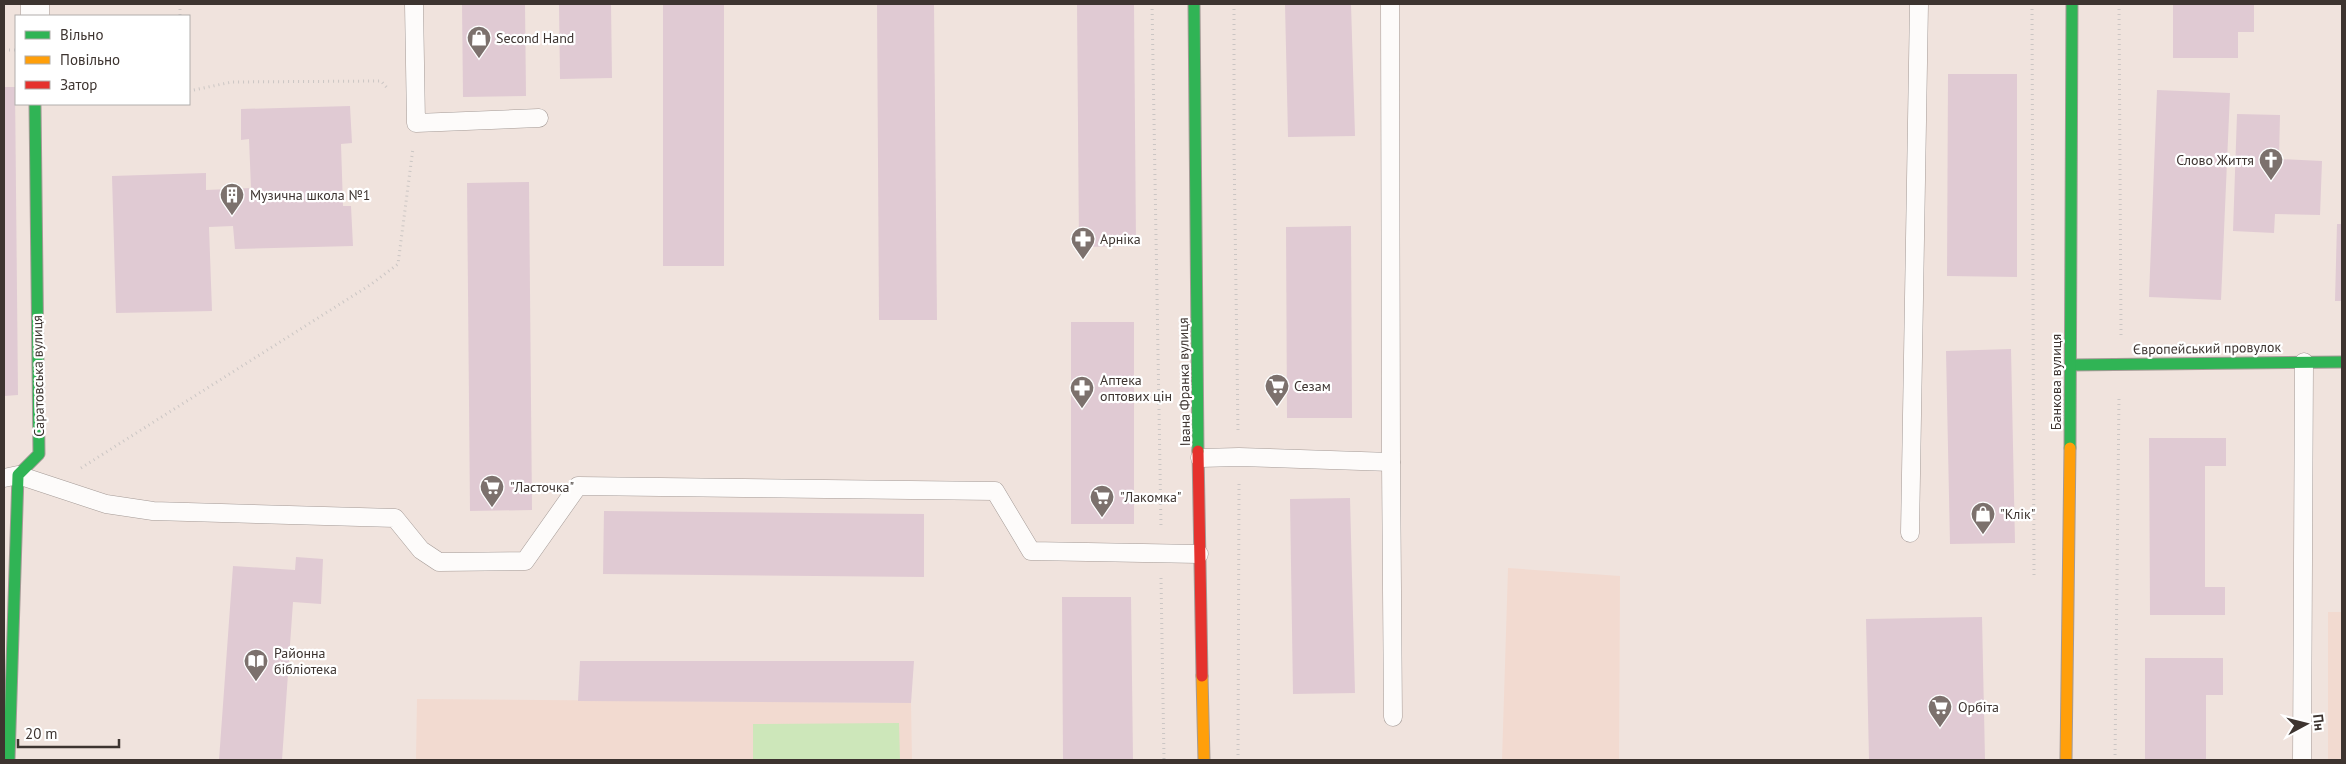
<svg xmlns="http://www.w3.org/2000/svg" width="2346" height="764" font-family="'PT Sans',sans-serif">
<rect width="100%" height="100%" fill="#f0e3dd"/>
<!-- built -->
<g fill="#f2dad0">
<polygon points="1508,568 1620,576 1619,760 1502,760"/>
<rect x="2328" y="612" width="14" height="148"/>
<polygon points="417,699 911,703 912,760 416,760"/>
</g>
<!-- green -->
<polygon fill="#cde7ba" points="899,723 900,760 753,760 753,724"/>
<!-- building -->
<g fill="#e0cad3">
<polygon points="462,4 525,4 526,96 463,97"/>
<polygon points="559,4 611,4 612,78 560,79"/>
<rect x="663" y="4" width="61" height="262"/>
<polygon points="877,4 934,4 937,320 879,320"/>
<polygon points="1077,4 1134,4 1136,246 1079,247"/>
<polygon points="1285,4 1351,4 1355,136 1288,137"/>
<polygon points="2173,4 2254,4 2254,32 2238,32 2238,58 2173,58"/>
<polygon points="1948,74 2017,74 2017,277 1947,276"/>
<polygon points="4,87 15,87 18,395 4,396"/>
<polygon points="2157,90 2230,93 2221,300 2149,297"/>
<polygon points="350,106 352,143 341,144 343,206 351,206 353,246 235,249 233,226 209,227 212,311 116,313 112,176 206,173 206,190 251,188 249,139 241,140 241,109"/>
<polygon points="2237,114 2280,115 2279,159 2322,161 2320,215 2275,214 2274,233 2233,231"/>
<polygon points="529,182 532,510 470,511 467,183"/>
<polygon points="2337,224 2342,224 2342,301 2335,301"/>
<polygon points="1351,226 1352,418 1287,418 1286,227"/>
<rect x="1071" y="322" width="63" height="202"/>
<polygon points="2011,349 2015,543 1950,544 1946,351"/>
<polygon points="2149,438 2226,438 2226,466 2205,466 2205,587 2225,587 2225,615 2150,615"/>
<polygon points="1350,498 1355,693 1293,694 1290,499"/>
<polygon points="604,511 924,514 924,577 603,574"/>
<polygon points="296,557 323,559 321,604 293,602 282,760 219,760 233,566 295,570"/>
<polygon points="1062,597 1131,597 1133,760 1063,760"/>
<polygon points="1982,617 1985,760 1869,760 1866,619"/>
<polygon points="2145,658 2223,658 2223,695 2206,695 2206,760 2145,760"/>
<polygon points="580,661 914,661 911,703 578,701"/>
</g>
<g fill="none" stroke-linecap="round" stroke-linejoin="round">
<defs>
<g id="lane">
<polyline points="414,4 416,123 539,118"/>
<polyline points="1200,458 1239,457 1391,462 1390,4"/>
<polyline points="1391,462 1393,717"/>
<polyline points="4,478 18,475 106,504 153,511 395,518 421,550 439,562 525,561 578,486 995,491 1031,551 1199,554"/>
<polyline points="1910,533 1919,4"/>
<polyline points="2302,760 2304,362"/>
</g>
<polyline id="street" points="35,16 35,4"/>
<g id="fast">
<polyline points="1194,4 1198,451"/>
<polyline points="2071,365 2342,362"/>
<polyline points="2070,448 2072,4"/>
<polyline points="9,760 18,475 39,454 35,104"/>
</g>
<g id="slow">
<polyline points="1202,676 1204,760"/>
<polyline points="2066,760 2070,448"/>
</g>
<polyline id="jam" points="1198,451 1202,676"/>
</defs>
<!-- lane casing -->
<use href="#lane" stroke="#a49a96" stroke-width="19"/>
<!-- street casing -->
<use href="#street" stroke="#a49a96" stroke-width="29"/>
<!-- fast casing -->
<use href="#fast" stroke="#a49a96" stroke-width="13"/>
<!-- slow casing -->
<use href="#slow" stroke="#a49a96" stroke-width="13"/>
<!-- jam casing -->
<use href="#jam" stroke="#a49a96" stroke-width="13"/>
<!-- path -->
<g stroke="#cbc6c4" stroke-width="3" stroke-dasharray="1 4" stroke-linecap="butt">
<polyline points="180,4 180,16"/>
<polyline points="1152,4 1161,527"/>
<polyline points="1234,4 1234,149 1238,431"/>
<polyline points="2032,4 2034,578"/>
<polyline points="2119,4 2121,335"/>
<polyline points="4,50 16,50"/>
<polyline points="189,91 232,82 381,81 389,90"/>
<polyline points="81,468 370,285 398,264 413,148"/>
<polyline points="1161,578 1164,760"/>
<polyline points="1238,760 1239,482"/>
<polyline points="2115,760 2119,396"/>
</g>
<!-- lane -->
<use href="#lane" stroke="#fdfbfa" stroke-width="18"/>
<!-- street -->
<use href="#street" stroke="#fdfbfa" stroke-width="28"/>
<!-- fast -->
<use href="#fast" stroke="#30b455" stroke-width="11"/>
<!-- slow -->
<use href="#slow" stroke="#ff9f0a" stroke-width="11"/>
<!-- jam -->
<use href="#jam" stroke="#e5322d" stroke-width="11"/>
</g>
<!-- icons -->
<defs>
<symbol id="shop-pin" viewBox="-11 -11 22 30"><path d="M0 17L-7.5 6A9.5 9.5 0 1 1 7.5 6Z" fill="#7c716d" stroke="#fff"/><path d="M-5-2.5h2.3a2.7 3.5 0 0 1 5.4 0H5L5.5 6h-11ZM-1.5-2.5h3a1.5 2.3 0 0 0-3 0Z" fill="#fff"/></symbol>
<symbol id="church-pin" viewBox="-11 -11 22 30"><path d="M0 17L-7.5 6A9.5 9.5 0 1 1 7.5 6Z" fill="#7c716d" stroke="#fff"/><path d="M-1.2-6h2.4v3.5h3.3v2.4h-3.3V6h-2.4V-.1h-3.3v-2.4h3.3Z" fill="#fff"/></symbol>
<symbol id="building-pin" viewBox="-11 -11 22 30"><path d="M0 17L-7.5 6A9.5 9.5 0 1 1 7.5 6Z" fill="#7c716d" stroke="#fff"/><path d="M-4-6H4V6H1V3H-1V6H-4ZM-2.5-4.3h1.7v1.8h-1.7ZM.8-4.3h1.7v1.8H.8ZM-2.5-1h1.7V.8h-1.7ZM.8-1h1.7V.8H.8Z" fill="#fff"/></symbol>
<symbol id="pharmacy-pin" viewBox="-11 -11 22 30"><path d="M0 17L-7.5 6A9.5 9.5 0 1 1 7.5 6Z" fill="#7c716d" stroke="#fff"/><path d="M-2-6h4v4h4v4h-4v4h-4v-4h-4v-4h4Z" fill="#fff"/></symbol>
<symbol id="supermarket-pin" viewBox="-11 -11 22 30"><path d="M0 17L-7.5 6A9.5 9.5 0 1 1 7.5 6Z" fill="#7c716d" stroke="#fff"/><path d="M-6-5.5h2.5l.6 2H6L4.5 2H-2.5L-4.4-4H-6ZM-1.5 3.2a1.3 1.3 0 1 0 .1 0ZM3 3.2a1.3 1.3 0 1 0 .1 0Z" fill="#fff"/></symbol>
<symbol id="library-pin" viewBox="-11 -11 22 30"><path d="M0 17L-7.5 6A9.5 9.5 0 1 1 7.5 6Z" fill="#7c716d" stroke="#fff"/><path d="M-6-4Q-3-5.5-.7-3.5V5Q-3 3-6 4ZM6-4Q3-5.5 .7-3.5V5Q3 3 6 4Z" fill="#fff"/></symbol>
</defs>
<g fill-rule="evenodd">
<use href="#shop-pin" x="465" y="24" width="28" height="38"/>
<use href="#church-pin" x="2257" y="146" width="28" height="38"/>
<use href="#building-pin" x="218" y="181" width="28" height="38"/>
<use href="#pharmacy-pin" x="1069" y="225" width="28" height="38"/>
<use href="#supermarket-pin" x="1263" y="372" width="28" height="38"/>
<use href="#pharmacy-pin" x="1068" y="374" width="28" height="38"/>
<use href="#supermarket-pin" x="478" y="473" width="28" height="38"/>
<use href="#supermarket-pin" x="1088" y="483" width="28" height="38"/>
<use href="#shop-pin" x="1969" y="500" width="28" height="38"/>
<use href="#library-pin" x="242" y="647" width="28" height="38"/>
<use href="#supermarket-pin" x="1926" y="693" width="28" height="38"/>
</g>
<g text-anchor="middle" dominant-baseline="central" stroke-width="4.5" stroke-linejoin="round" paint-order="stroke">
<!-- poi labels -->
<g font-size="14" fill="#3d3430" stroke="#fff" text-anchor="start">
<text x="496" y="38">Second Hand</text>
<text x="2254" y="160" text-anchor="end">Слово Життя</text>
<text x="250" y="195">Музична школа №1</text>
<text x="1100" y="239">Арніка</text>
<text x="1100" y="380">Аптека<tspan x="1100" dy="16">оптових цін</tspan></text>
<text x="1294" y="386">Сезам</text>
<text x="510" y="487">"Ласточка"</text>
<text x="1120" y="497">"Лакомка"</text>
<text x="2000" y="514">"Клік"</text>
<text x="274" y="653">Районна<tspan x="274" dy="16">бібліотека</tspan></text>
<text x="1958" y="707">Орбіта</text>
</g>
<!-- street labels -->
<g font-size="14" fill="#3d3430" stroke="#fff">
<text transform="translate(2207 348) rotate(-1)">Європейський провулок</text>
<text transform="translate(38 376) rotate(-91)">Саратовська вулиця</text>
<text transform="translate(1184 382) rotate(-91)">Івана Франка вулиця</text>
<text transform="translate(2056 382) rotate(-90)">Банкова вулиця</text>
</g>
</g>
<!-- border -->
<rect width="2346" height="764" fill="none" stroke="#3d3430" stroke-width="10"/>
<!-- legend -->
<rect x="15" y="15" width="175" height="90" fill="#ffffff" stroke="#b1aeac"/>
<rect x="25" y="31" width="25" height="8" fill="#30b455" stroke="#b1aeac"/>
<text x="60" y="40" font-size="15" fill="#3d3430">Вільно</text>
<rect x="25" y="56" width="25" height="8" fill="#ff9f0a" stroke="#b1aeac"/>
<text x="60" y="65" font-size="15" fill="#3d3430">Повільно</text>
<rect x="25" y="81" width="25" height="8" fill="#e5322d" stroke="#b1aeac"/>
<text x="60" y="90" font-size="15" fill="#3d3430">Затор</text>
<!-- north arrow -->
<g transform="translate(2306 724) rotate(83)" stroke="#ffffff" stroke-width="4" paint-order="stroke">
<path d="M0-4L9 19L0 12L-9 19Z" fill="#3d3430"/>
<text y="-8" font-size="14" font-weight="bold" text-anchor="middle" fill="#3d3430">Пн</text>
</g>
<!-- scale -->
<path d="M18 739v8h101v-8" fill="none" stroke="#3d3430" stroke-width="2.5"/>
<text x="25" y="739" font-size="15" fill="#3d3430" stroke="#ffffff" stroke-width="4" paint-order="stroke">20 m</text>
</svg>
